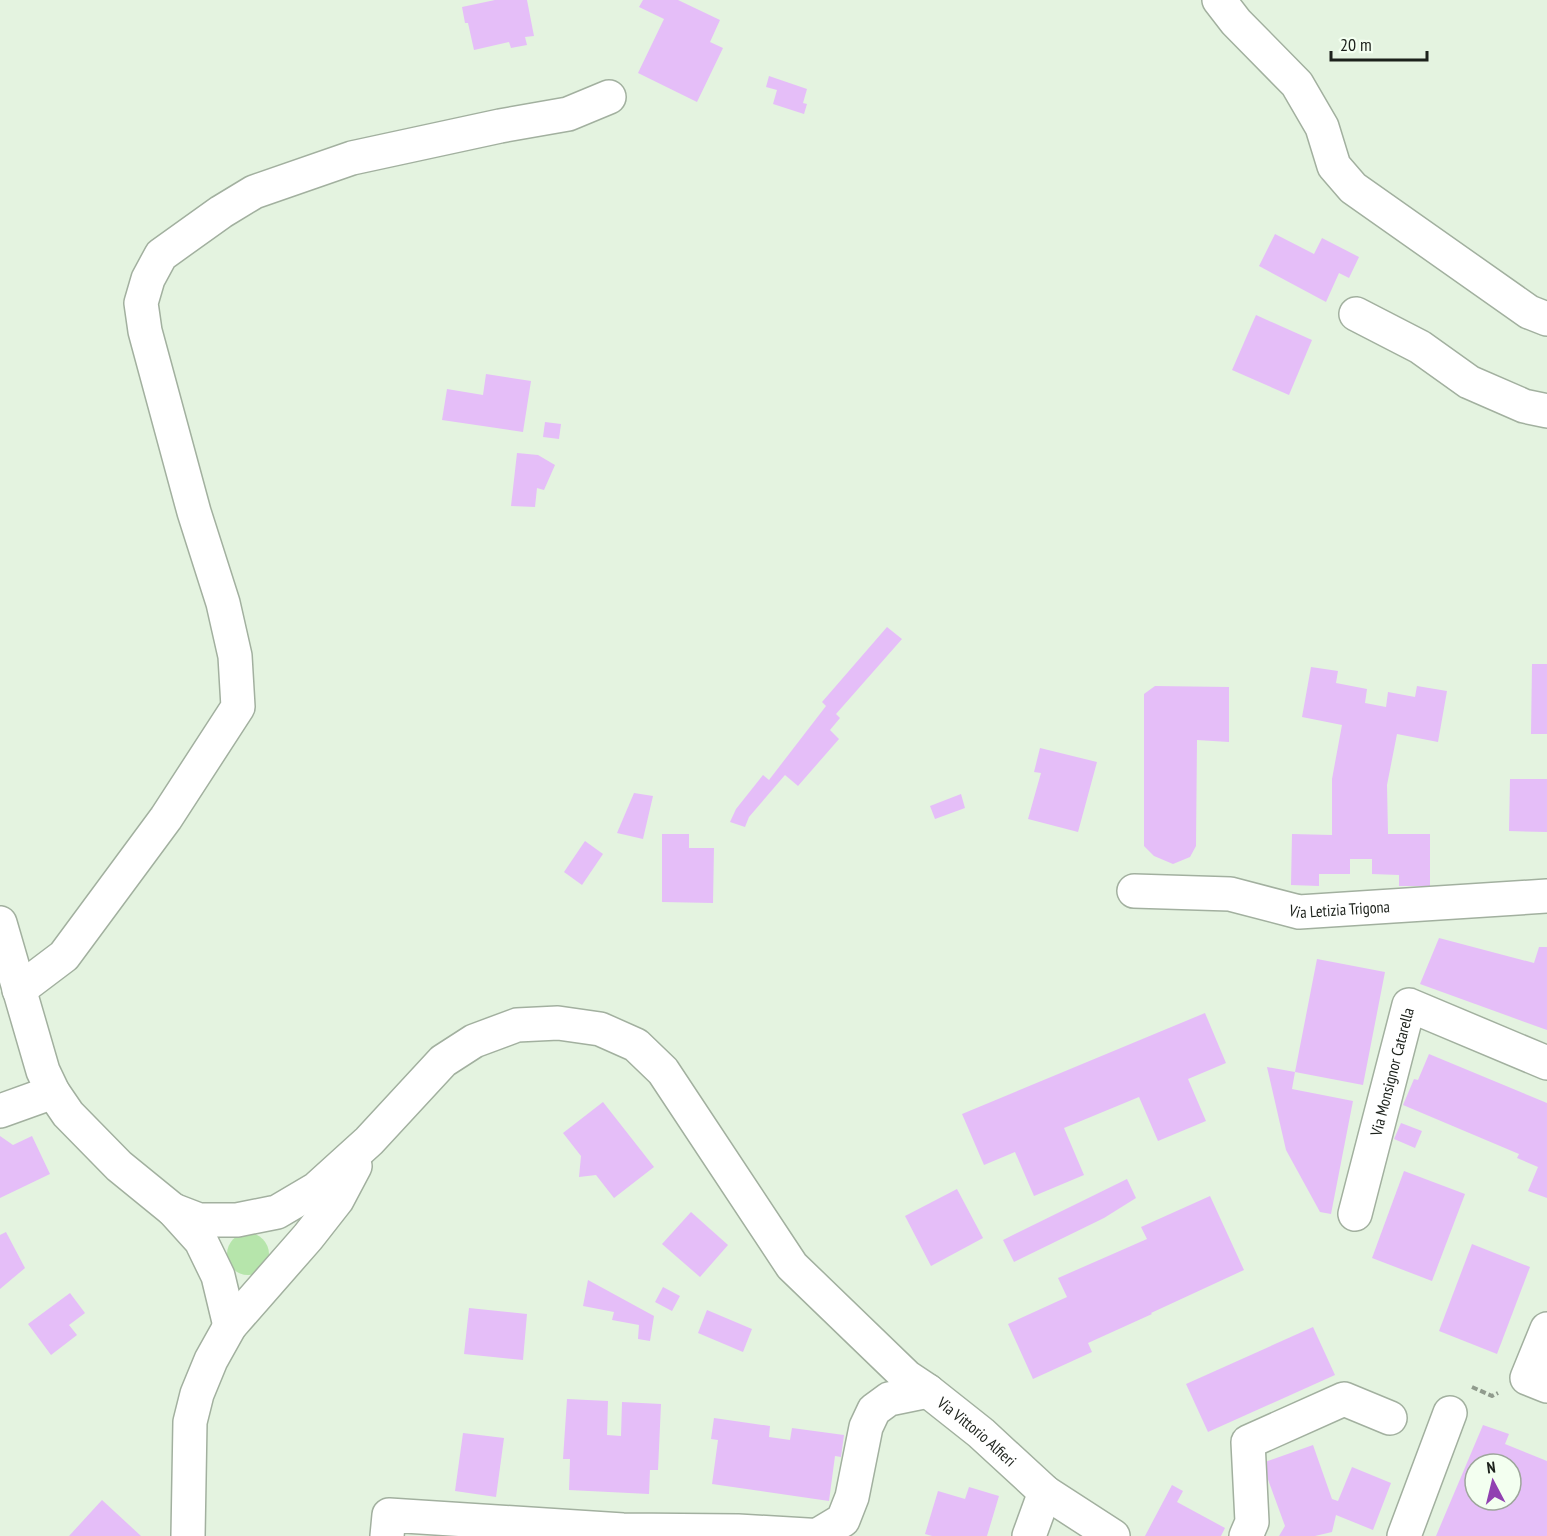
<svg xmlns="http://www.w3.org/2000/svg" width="1547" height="1536" font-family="'PT Sans Narrow',sans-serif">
<rect width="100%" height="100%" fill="#e4f3e0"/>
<!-- green -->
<circle fill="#b6e5ab" cx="248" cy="1254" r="21"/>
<!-- building -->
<g fill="#e5bef8" fill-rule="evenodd">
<polygon points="495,0 527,0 534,36 525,37 527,45 511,48 509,42 474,50 468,23 465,23 462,7"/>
<polygon points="643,0 678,0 720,20 710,42 723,48 697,102 638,73 664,19 639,7"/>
<polygon points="769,76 807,89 803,103 807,104 804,114 773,104 777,90 766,87"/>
<polygon points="1275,234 1314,254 1322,238 1359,257 1349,278 1339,273 1326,302 1259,266"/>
<polygon points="1256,315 1312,340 1289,395 1232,370"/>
<polygon points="486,374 531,381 523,432 442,420 447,389 483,395"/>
<polygon points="545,422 561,424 559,439 543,437"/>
<polygon points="517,453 538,455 555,465 544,490 537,488 535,507 511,506"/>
<polygon points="887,627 902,639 836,714 840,718 830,730 839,739 798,786 785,775 749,817 745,827 730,822 736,809 763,775 769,780 826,706 822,702"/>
<polygon points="1532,664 1547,664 1547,734 1531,734"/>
<polygon points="1311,667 1338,671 1336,683 1367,689 1365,703 1386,707 1388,692 1415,697 1417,686 1447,691 1438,742 1397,734 1387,785 1388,834 1430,834 1430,886 1399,886 1399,875 1372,874 1372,859 1350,859 1350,874 1319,874 1319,886 1291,885 1292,834 1332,835 1332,779 1342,725 1302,717"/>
<polygon points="1155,686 1229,687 1229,742 1197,740 1196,846 1190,857 1173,864 1154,856 1144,846 1144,694"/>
<polygon points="1040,748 1097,762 1078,832 1028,819 1041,773 1034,772"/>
<polygon points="1510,779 1547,779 1547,832 1509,831"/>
<polygon points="634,793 653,796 643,839 617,833"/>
<polygon points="961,794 965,808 935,819 930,806"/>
<polygon points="662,834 689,834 689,848 714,848 713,903 662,902"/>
<polygon points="585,841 603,854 582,885 564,872"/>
<polygon points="1439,938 1534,963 1539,947 1547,947 1547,1030 1420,984"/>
<polygon points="1317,959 1385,972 1363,1085 1295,1072 1292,1089 1353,1101 1331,1214 1320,1212 1286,1150 1267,1067 1295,1072"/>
<polygon points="1205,1013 1226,1063 1188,1079 1206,1121 1158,1141 1139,1097 1064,1128 1084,1175 1034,1196 1015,1152 984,1165 962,1114"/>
<polygon points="1429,1054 1547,1103 1547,1198 1528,1191 1538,1167 1517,1158 1519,1154 1403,1105 1414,1079 1418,1080"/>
<polygon points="603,1102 654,1167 614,1198 596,1175 579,1177 581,1156 563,1133"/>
<polygon points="1401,1123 1422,1131 1415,1148 1394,1139"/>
<polygon points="0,1136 13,1145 32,1136 50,1174 0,1198"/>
<polygon points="1404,1171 1465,1194 1432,1281 1372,1258"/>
<polygon points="1127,1179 1136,1198 1104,1218 1014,1262 1003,1240"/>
<polygon points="957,1189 983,1238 931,1266 905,1216"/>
<polygon points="1210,1196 1244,1270 1151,1313 1152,1314 1088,1343 1092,1352 1033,1379 1008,1324 1067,1297 1058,1278 1147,1239 1141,1227"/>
<polygon points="691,1212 728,1245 700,1277 662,1244"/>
<polygon points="6,1232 25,1268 0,1289 0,1235"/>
<polygon points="1472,1244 1530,1267 1497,1354 1439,1331"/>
<polygon points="588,1280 654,1316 650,1341 638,1339 639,1325 612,1320 614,1312 583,1306"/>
<polygon points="663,1287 680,1296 672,1311 655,1302"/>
<polygon points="70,1293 85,1313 69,1325 77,1335 51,1355 28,1324"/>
<polygon points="469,1308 527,1314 523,1360 464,1354"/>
<polygon points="707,1310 752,1329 743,1352 698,1333"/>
<polygon points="1313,1327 1335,1375 1208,1432 1186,1384"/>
<polygon points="567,1399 608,1401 607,1435 621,1436 622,1402 661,1404 658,1470 650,1470 649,1494 569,1490 570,1459 563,1459"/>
<polygon points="714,1418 770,1426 769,1437 790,1440 792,1428 844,1435 841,1457 835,1456 829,1501 712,1484 718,1440 711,1439"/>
<path d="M1483,1425L1509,1434L1505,1444L1547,1461V1536H1436ZM1475,1464H1511V1500H1475Z"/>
<polygon points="463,1433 504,1438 496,1497 455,1491"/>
<polygon points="1313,1445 1332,1499 1338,1501 1352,1467 1391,1483 1373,1530 1336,1515 1332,1532 1315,1536 1279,1536 1285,1526 1262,1463"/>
<polygon points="1172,1485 1183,1491 1177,1502 1225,1528 1221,1536 1145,1536"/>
<polygon points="969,1487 999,1496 987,1536 932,1536 925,1534 938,1491 965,1499"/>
<polygon points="102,1500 141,1536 69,1536"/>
</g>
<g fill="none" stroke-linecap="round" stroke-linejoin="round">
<defs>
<g id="minor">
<polyline points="1219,0 1236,22 1297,84 1322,127 1334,166 1353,188 1529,312 1547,319"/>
<polyline points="1356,314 1420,347 1469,382 1524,406 1547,411"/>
<path id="s1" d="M1134,891L1230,894L1299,912L1547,896"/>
<polyline points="0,923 43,1071 53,1092 68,1114 119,1166 173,1210 201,1241 218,1276 230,1326"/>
<polyline points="19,990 64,956 166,818 238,707 235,656 223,603 194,512 145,331 141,303 148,279 161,255 221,212 254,192 352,158 500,126 568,114 609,97"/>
<polyline points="0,1111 53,1092"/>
<path id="s2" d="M173,1210L199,1220H237L277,1212L316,1189L369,1141L443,1061L474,1041L517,1025L558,1023L600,1029L636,1045L663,1071L792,1266L907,1377L928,1391L981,1433L1045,1492L1113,1536"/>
<path id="s3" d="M1355,1214L1409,1005L1547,1063"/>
<polyline points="1547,1329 1527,1378 1547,1386"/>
<polyline points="818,1535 843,1520 852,1497 866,1427 874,1410 889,1399 928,1391"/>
<polyline points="188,1536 190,1422 197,1394 211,1360 230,1326 308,1237 337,1200 355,1166"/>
<polyline points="387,1536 389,1515 623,1530 738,1531 824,1536"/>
<polyline points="1029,1536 1045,1492"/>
<polyline points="1246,1536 1252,1522 1248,1442 1344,1399 1390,1418"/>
<polyline points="1404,1536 1450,1413"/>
</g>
</defs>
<!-- minor casing -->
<use href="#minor" stroke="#a2b09f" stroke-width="36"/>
<!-- path -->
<polyline stroke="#909b8d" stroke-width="4" stroke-dasharray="6 3" stroke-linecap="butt" points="1472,1387 1492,1396 1498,1393"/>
<!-- minor -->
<use href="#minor" stroke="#fff" stroke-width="33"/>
</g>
<g text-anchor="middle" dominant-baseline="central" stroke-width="4.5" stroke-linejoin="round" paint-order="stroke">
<!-- street labels -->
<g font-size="16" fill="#1c211b" stroke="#f3fff0">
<text stroke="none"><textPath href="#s1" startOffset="208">Via Letizia Trigona</textPath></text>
<text stroke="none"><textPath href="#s3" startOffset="147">Via Monsignor Catarella</textPath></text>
<text stroke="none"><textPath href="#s2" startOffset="1058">Via Vittorio Alfieri</textPath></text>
</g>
</g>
<!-- north arrow -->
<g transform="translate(1493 1482) rotate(353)"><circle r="28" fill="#f3fff0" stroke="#9da69b" stroke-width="1.5"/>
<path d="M0-4.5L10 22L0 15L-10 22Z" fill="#9141b1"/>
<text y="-9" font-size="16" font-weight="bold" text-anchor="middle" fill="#1c211b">N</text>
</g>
<!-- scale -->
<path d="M1331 51v9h96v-9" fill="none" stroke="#1c211b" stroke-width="3"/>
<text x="1340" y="51" font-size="18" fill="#1c211b" stroke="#f3fff0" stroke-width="4.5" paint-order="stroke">20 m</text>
</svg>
